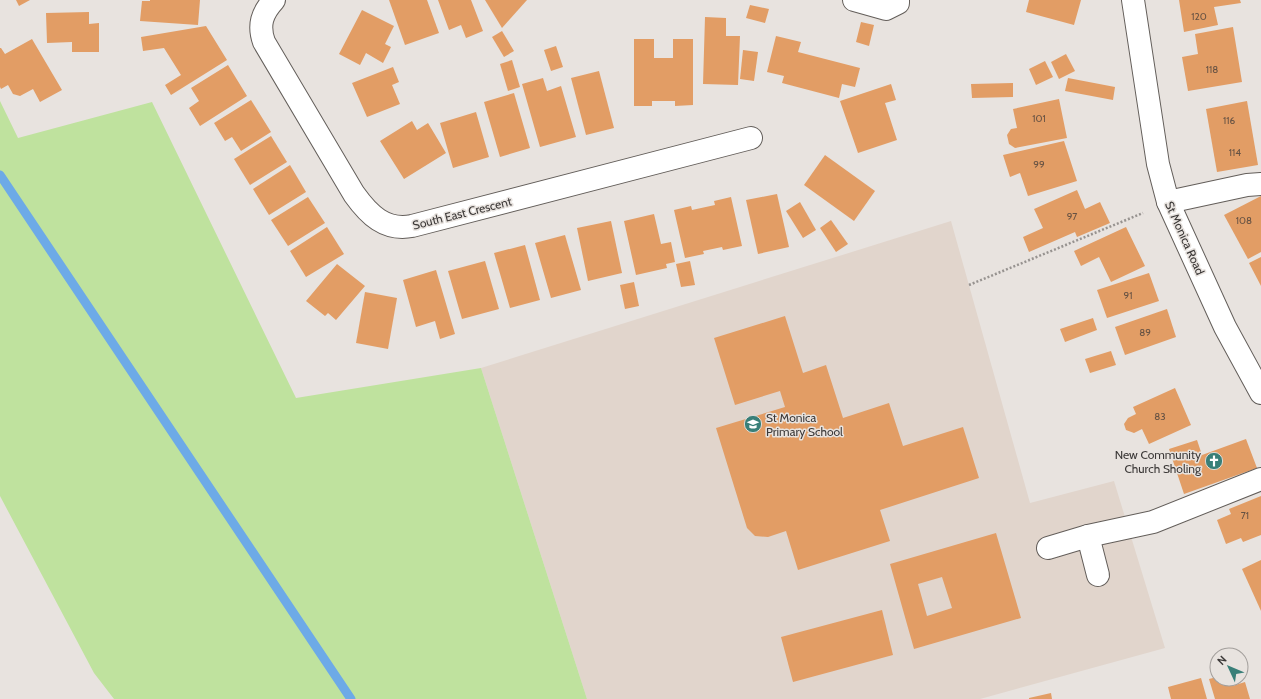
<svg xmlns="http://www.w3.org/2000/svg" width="1261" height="699" font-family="Cabin,sans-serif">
<rect width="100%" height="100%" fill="#e8e3df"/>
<!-- built -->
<polygon fill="#e1d5cc" points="951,221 1030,503 1114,481 1165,648 980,699 587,699 481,368"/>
<!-- green -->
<polygon fill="#bfe29e" points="0,101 18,138 152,102 296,398 481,368 587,699 114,699 94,673 0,496"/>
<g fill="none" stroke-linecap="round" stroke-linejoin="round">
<!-- stream -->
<polyline stroke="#6daae7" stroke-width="9" points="0,175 351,699"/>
</g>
<!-- building -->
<g fill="#e29d65" fill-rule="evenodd">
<polygon points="16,0 30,0 19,6"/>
<polygon points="150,0 200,0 198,25 140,21 142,1 150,1"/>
<polygon points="389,0 427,0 439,33 405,45"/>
<polygon points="438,0 471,0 483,31 466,38 461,25 449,30"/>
<polygon points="485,0 527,0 502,28"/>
<polygon points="1029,0 1081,0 1074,25 1026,12"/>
<polygon points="1179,0 1240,0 1241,3 1214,7 1218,25 1184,32"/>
<polygon points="750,5 769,9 765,23 746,18"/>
<polygon points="362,10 394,26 385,44 391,47 383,63 366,53 360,65 339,54"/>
<polygon points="89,12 89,24 99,23 99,52 72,52 72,42 47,43 46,13"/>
<polygon points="705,17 726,18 726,36 740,36 738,85 703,84"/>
<polygon points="861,22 874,25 869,46 856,42"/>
<polygon points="206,26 227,60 171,95 165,85 181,75 164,48 143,51 141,37"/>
<polygon points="1233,27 1242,82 1188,91 1182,57 1198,54 1195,34"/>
<polygon points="502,31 514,51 504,57 492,37"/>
<polygon points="776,36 801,42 798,52 860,68 855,87 842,84 839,98 782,83 784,76 767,72"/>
<polygon points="32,39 62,90 40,102 33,89 20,96 13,94 8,85 1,89 0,87 0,48 1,48 5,54"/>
<polygon points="634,39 654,39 654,58 673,58 673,39 693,39 693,105 675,106 675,101 652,101 652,106 634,106"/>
<polygon points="556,46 563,67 551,71 544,50"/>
<polygon points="743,50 758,52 754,81 740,79"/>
<polygon points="1066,54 1075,71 1059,79 1051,62"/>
<polygon points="512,60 520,87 508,91 500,64"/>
<polygon points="1045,61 1053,77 1036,85 1029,69"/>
<polygon points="228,65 247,96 200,126 189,108 199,101 191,88"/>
<polygon points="393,67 399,82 392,85 400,104 367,117 352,83"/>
<polygon points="599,71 614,128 586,135 571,78"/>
<polygon points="543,78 547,91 561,86 576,137 540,147 522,84"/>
<polygon points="1068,78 1115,87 1113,100 1065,91"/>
<polygon points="1013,83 1013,97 972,98 971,84"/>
<polygon points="891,84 896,100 885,103 897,140 858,153 840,101"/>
<polygon points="514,93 530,148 500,157 484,102"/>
<polygon points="1059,99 1067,138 1015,148 1009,144 1007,135 1011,129 1017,128 1013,109"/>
<polygon points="251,100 271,132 241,151 232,137 225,141 214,123"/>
<polygon points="1247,101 1258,165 1217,172 1206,109"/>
<polygon points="476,112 489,157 453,168 440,123"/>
<polygon points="412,121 417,130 428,123 446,153 404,179 380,141"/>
<polygon points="271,136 287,162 250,185 234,159"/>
<polygon points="1064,141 1077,181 1028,196 1020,173 1010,177 1003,155"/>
<polygon points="825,155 875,191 854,221 804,185"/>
<polygon points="290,165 306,192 269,215 253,189"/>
<polygon points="1077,190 1085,209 1100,202 1110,223 1077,237 1075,232 1029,252 1023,237 1043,228 1034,209"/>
<polygon points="777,194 789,247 758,254 746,200"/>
<polygon points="1261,196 1261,252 1248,259 1224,215"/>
<polygon points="308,197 325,223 288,246 271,220"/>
<polygon points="731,197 742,246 723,250 722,247 703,251 704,254 685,258 674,210 691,206 692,210 715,205 714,201"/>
<polygon points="800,202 816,230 803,238 786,211"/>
<polygon points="654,214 661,244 671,242 675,262 666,264 667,268 636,275 624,221"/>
<polygon points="831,220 848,244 836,252 820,228"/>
<polygon points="611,221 622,273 588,281 577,228"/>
<polygon points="327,227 344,254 306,277 290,251"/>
<polygon points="1126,227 1145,266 1111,282 1099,257 1081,266 1074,251"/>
<polygon points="565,235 581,290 551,298 535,243"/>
<polygon points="525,245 540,300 510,308 494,253"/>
<polygon points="1261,257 1261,286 1249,263"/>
<polygon points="485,261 499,309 462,319 448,271"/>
<polygon points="690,261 695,285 681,287 676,264"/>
<polygon points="337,264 365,286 336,320 328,313 325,316 306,301"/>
<polygon points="436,270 455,334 440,339 435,321 416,327 403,280"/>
<polygon points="1149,273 1159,301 1107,318 1097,290"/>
<polygon points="634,282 639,306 625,309 620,285"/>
<polygon points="365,292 397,298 388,349 356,343"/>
<polygon points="1167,309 1176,337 1125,355 1115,327"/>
<polygon points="785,316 803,373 826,365 843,418 889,403 903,446 963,427 979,478 880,510 890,541 798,570 786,531 768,537 755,536 747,528 716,428 785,407 780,391 735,405 714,338"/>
<polygon points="1093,318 1097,330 1065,342 1060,329"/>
<polygon points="1111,351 1116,365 1090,373 1085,359"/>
<polygon points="1175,388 1191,425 1149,444 1142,429 1134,433 1126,430 1124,424 1128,418 1136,414 1133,407"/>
<polygon points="1246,439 1257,468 1184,494 1169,449 1197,440 1202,455"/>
<polygon points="1261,496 1261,535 1243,542 1241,538 1226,544 1217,520 1231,514 1229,509"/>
<path d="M996,533L1021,618L914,649L890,564ZM942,577L952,608L927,616L918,584Z"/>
<polygon points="1261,560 1261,611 1242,569"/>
<polygon points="882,610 893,655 793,682 781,637"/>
<polygon points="1217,677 1217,679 1230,679 1232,686 1245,682 1250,699 1215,699 1209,679"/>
<polygon points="1201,678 1207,699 1171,699 1168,687"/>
<polygon points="1051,693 1052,699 1029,699 1029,698"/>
</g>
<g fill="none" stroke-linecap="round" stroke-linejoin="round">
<defs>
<g id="minor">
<path d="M274,0C262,13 258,25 264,42L354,194C369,215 385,231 412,226L751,138"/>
<polyline points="854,0 886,9 898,3 898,0"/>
<polyline points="1133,0 1158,164 1168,202 1225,327 1261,393"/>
<polyline points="1168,202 1247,185 1261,184"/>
<polyline points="1088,536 1098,575"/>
<polyline points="1048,548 1088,536 1153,522 1261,479"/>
</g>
</defs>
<!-- minor casing -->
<use href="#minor" stroke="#635e5a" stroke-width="24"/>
<!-- path -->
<polyline stroke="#979390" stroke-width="2.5" stroke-dasharray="2 2" stroke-linecap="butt" points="969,285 1143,213"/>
<!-- minor -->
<use href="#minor" stroke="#fff" stroke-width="22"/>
</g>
<!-- icons -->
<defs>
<symbol id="school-disc" viewBox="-11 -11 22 22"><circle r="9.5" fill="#397f78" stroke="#e8e3df"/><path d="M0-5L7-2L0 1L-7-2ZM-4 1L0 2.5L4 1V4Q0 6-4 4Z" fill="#fff"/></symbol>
<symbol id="church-disc" viewBox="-11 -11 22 22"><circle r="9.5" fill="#397f78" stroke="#e8e3df"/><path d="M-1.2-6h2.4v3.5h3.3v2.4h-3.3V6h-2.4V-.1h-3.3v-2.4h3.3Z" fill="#fff"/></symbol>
</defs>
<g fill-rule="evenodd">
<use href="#school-disc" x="743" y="414" width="20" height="20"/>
<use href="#church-disc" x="1204" y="451" width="20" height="20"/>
</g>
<g text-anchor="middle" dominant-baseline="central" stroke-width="3" stroke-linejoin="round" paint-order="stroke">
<!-- number labels -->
<g font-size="10" fill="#665243">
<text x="1199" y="16">120</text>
<text x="1212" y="69">118</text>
<text x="1039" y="118">101</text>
<text x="1229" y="120">116</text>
<text x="1235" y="152">114</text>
<text x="1039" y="164">99</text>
<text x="1072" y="216">97</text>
<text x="1244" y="220">108</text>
<text x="1128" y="295">91</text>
<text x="1145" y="332">89</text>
<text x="1160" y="416">83</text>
<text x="1245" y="515">71</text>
</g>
<!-- street labels -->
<g font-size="12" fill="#3c3938" stroke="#e8e3df">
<text transform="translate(462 213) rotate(-14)">South East Crescent</text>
<text transform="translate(1185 238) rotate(66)">St Monica Road</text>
</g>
<!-- poi labels -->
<g font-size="12" fill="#3c3938" stroke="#e8e3df" text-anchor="start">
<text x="766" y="417">St Monica<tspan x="766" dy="14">Primary School</tspan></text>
<text x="1201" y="454" text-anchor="end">New Community<tspan x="1201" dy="14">Church Sholing</tspan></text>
</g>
</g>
<!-- north arrow -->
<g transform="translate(1229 667) rotate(314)"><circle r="19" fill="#e8e3df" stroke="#a39f9c"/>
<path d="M0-3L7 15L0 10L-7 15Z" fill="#397f78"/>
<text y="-6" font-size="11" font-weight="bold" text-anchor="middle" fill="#3c3938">N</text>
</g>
</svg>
